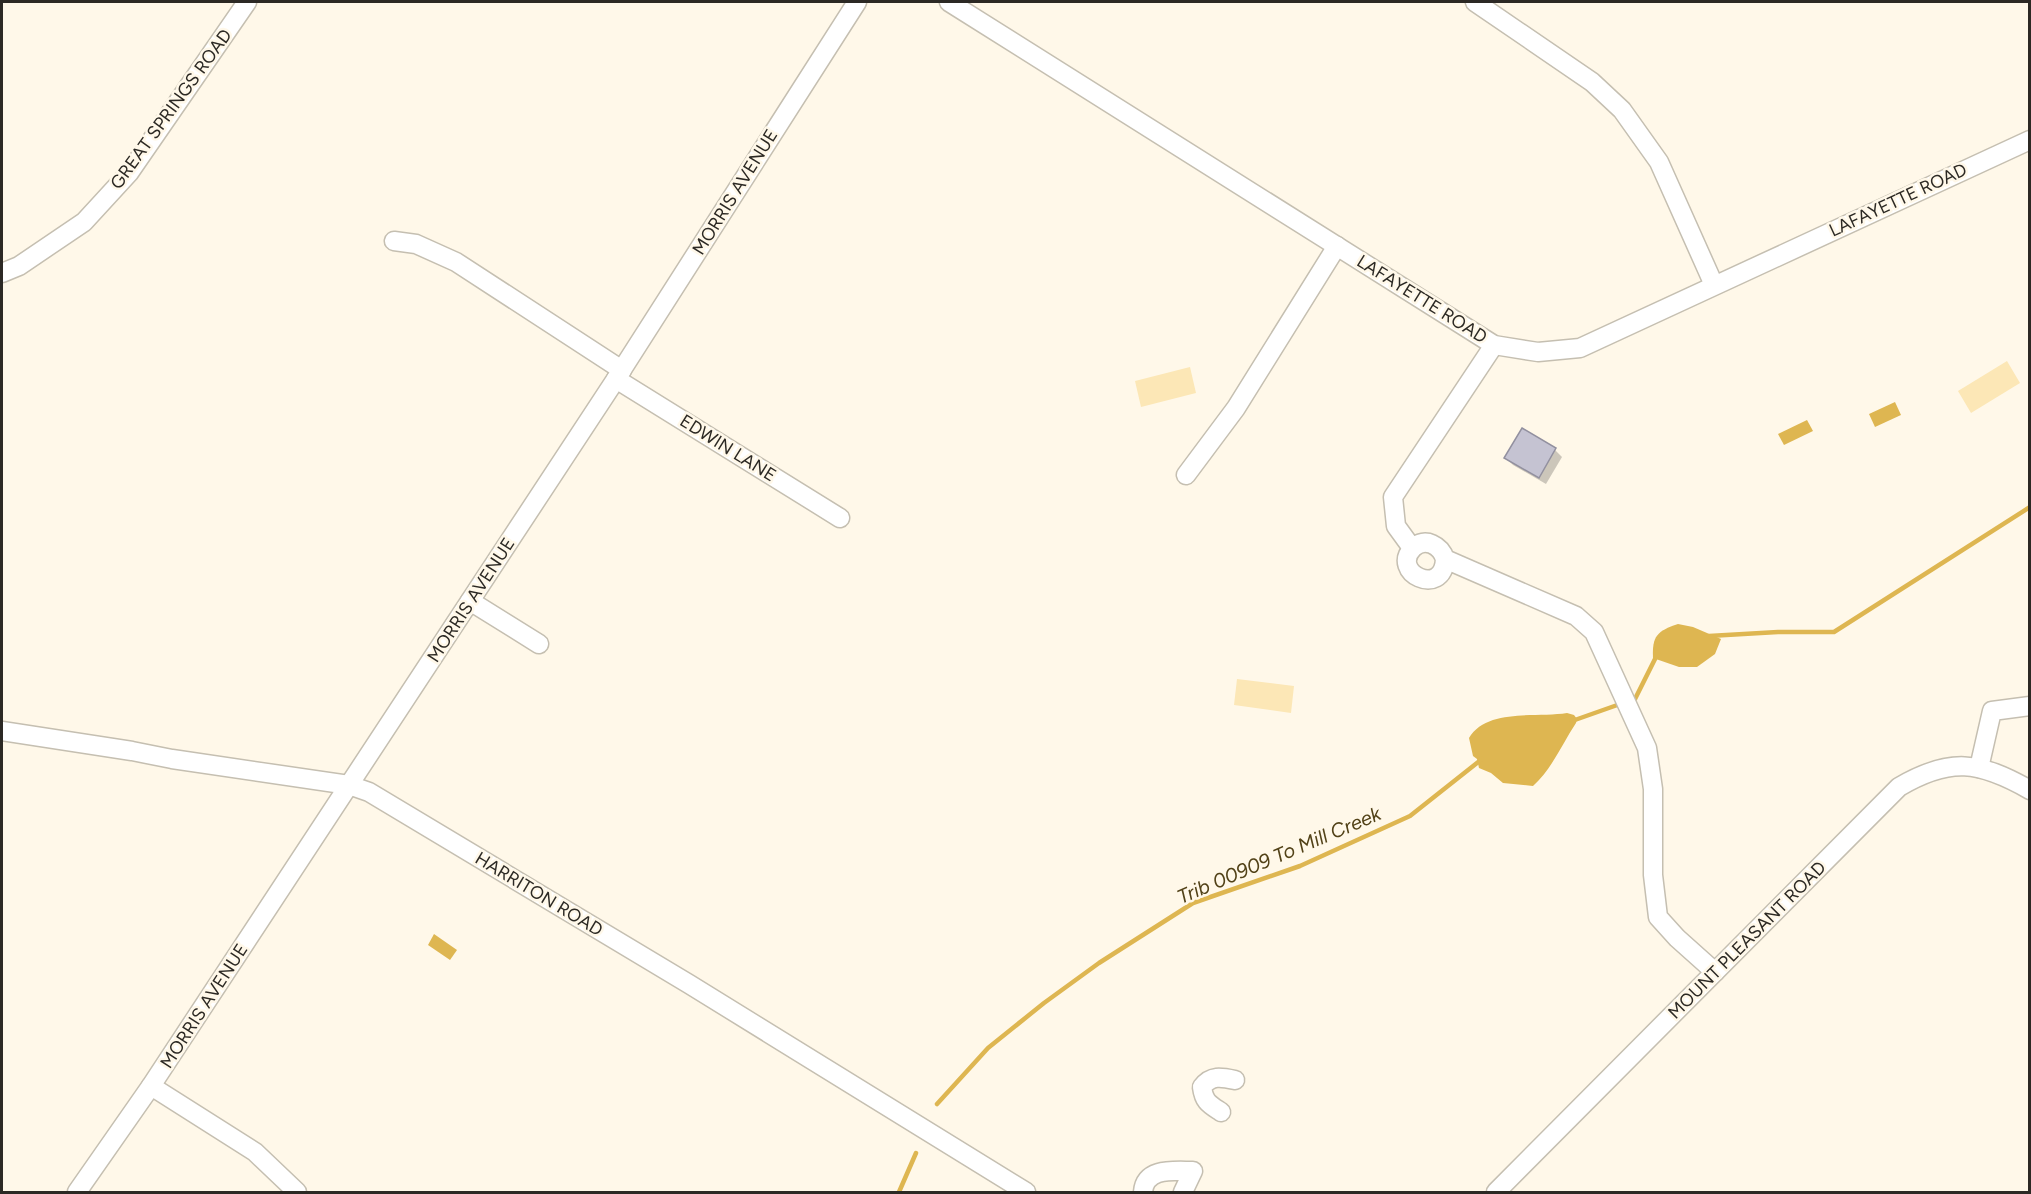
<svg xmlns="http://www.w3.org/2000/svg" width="2031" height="1194" font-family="Figtree,sans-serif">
<rect width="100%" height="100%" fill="#fff8e9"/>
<!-- green -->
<g fill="#fce7b6">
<polygon points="2007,361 2020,383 1971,413 1958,391"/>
<polygon points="1190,367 1196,393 1141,407 1135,381"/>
<polygon points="1237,679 1294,686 1291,713 1234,705"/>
</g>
<!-- water -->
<g fill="#deb651">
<polygon points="1895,402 1901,415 1875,427 1869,414"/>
<polygon points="1807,420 1813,431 1784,445 1778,434"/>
<path d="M1678,624L1693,627L1721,639L1715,654L1697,667H1679L1653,658C1652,636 1657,631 1678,624Z"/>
<path d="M1567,713L1574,715L1577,719L1576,723C1562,744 1552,769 1533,786L1503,783L1491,773L1479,768L1477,759L1473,756L1469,738C1487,708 1537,718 1567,713Z"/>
<polygon points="434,934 457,950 450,960 428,945"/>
</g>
<!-- shadow -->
<polygon fill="#0003" points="1523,430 1555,450 1562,457 1546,484 1513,465 1506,458"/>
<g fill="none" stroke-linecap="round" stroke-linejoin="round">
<!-- stream -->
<g stroke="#deb651" stroke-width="4.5">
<polyline points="1709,636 1778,632 1834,632 2030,507"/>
<polyline points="1631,700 1635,699 1658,653"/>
<polyline points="1572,721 1623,703"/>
<polyline points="937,1104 988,1048 1044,1003 1099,963 1193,903 1300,866 1410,816 1482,759"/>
<polyline points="899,1192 916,1153"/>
</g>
</g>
<!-- building -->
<polygon fill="#c5c3d2" stroke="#92909f" stroke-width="1.5" points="1522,428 1556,448 1539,478 1504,458"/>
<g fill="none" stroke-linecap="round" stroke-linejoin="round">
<defs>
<g id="minor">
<polyline points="949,2 1494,345 1538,352 1580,348 2030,140"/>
<polyline points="1475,2 1592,82 1622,110 1659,162 1714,285"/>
<polyline points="394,241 416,244 456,262 622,370"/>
<polyline points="2,273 19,266 84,222 129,173 247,2"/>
<polyline points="616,379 840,518"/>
<polyline points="1186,475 1236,408 1337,246"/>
<polyline points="1412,548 1396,526 1393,497 1494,345"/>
<path d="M1445,559C1443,599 1389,572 1413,548C1425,536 1441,546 1445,559L1576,616L1594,632L1647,748L1653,789V875L1658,917L1677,938L1715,972"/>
<polyline points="470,601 539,644"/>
<polyline points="2,731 132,751 172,759 349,785 369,792 689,984 1026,1192"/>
<polyline points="1979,768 1992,711 2030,706"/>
<polyline points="151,1086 255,1152 297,1192"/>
<path d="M1221,1112C1209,1104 1204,1102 1202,1087C1211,1075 1221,1077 1235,1080"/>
<polyline points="77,1192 151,1086 616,379 857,2"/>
<path d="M1143,1192C1145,1167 1174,1171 1193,1171L1183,1192"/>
<path d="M1496,1192L1899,787C1950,757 1979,761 2030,790"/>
</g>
</defs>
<!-- minor casing -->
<use href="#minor" stroke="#c5bfb1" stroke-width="21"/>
<!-- minor -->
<use href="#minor" stroke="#fff" stroke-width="18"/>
</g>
<g text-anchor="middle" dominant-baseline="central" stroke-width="5" stroke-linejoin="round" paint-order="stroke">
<!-- street labels -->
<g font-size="18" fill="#2c2924" stroke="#fff8e9">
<text transform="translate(171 109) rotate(-54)">GREAT SPRINGS ROAD</text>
<text transform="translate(735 192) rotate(-58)">MORRIS AVENUE</text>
<text transform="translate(1898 200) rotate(-25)">LAFAYETTE ROAD</text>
<text transform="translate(1422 299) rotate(32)">LAFAYETTE ROAD</text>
<text transform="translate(728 448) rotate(32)">EDWIN LANE</text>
<text transform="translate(471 600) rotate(-57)">MORRIS AVENUE</text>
<text transform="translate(539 894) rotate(31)">HARRITON ROAD</text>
<text transform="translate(1747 940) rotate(-45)">MOUNT PLEASANT ROAD</text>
<text transform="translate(204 1006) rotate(-57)">MORRIS AVENUE</text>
</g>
<!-- water labels -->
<g font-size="20" font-style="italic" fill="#524218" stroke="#fff8e9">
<text transform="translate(1279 855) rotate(-23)">Trib 00909 To Mill Creek</text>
</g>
</g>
<!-- border -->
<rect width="2031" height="1194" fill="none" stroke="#2c2924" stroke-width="6"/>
</svg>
